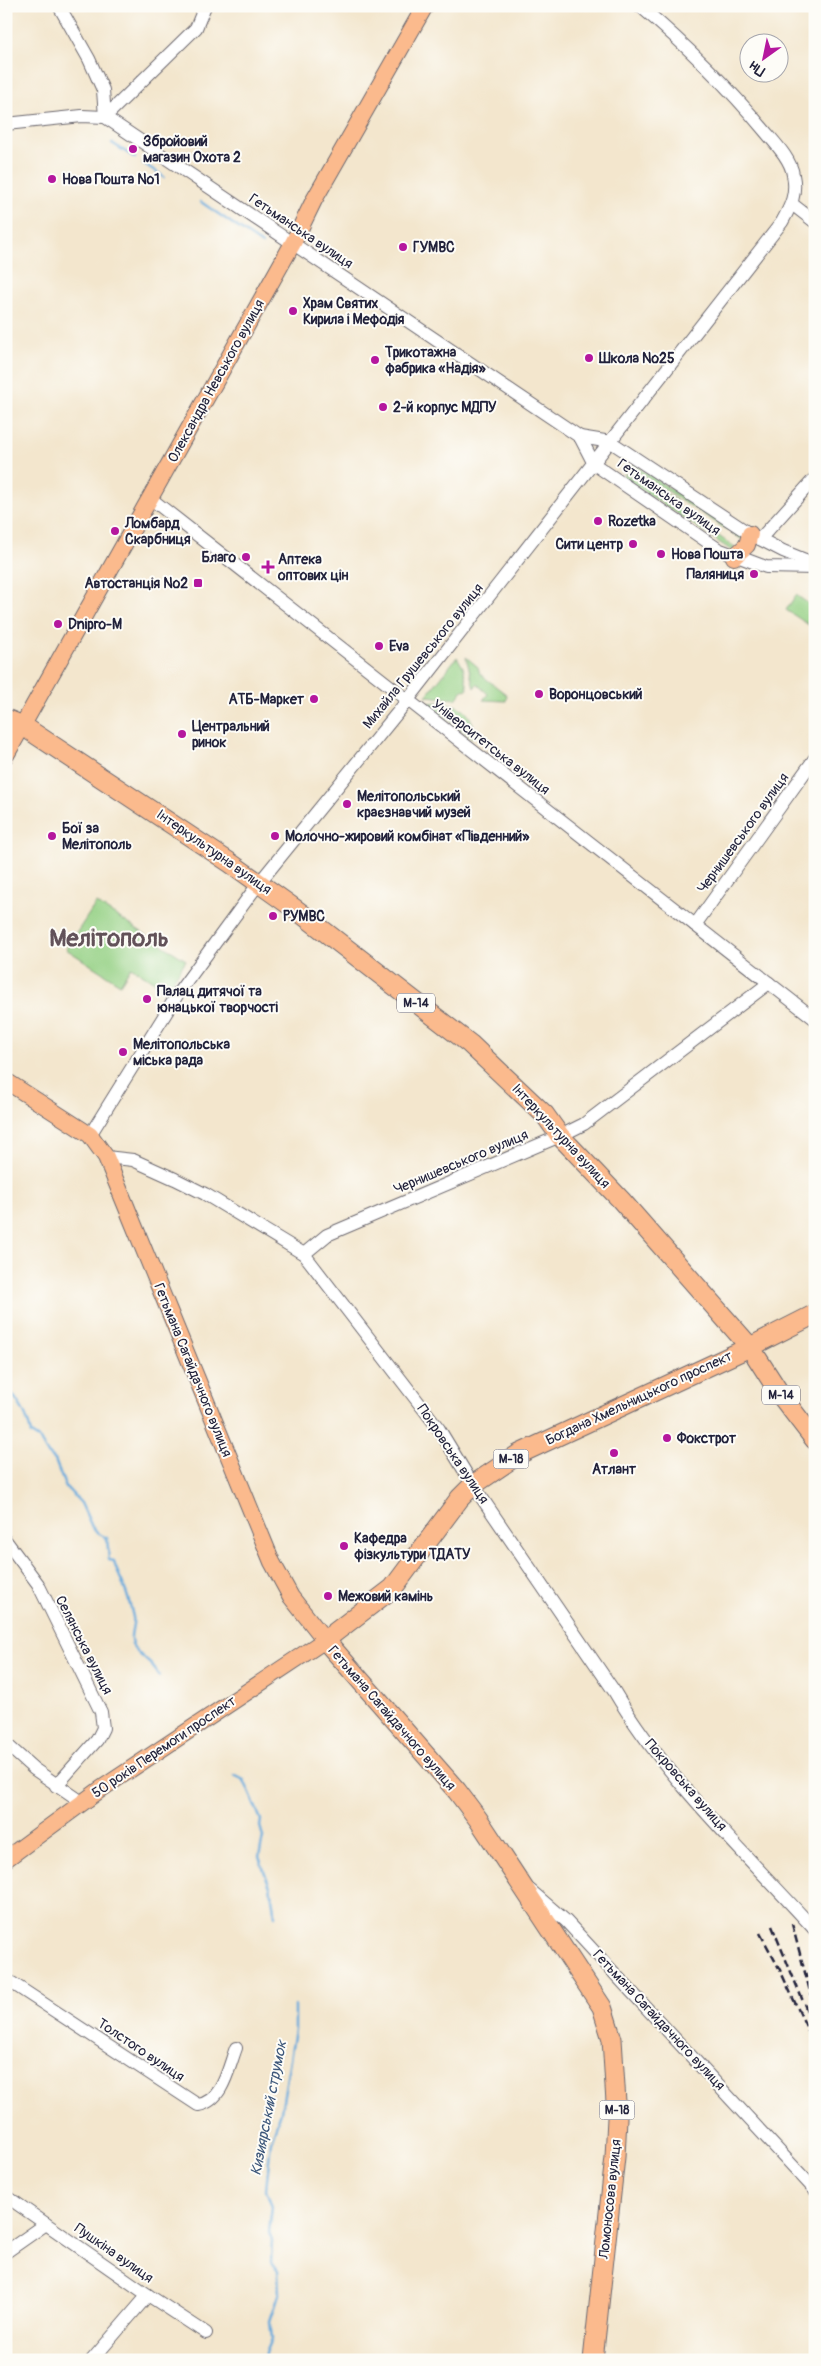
<svg xmlns="http://www.w3.org/2000/svg" width="821" height="2366" font-family="Pangolin,sans-serif">
<rect width="100%" height="100%" fill="#fdfcf7"/>
<filter id="ink" filterUnits="userSpaceOnUse"><feTurbulence type="fractalNoise" baseFrequency=".02" numOctaves="2"/><feDisplacementMap in="SourceGraphic" scale="10" xChannelSelector="R" yChannelSelector="G"/><feConvolveMatrix kernelMatrix="1 2 1 2 8 2 1 2 1" color-interpolation-filters="sRGB"/></filter>
<filter id="wash" filterUnits="userSpaceOnUse"><feTurbulence type="fractalNoise" baseFrequency=".0096" numOctaves="4" result="noise"/><feDisplacementMap in="SourceGraphic" scale="20" xChannelSelector="R" yChannelSelector="G"/><feGaussianBlur stdDeviation="1.12" result="paint"/><feColorMatrix in="noise" values="0 0 0 0 0 0 0 0 0 0 0 0 0 0 0 0 0 1.4 0 .05"/><feComposite in="paint" operator="in"/></filter>
<g filter="url(#wash)">
<rect width="100%" height="100%" fill="#f3e6cd"/>
<!-- green -->
<g fill="#96d186" stroke="#5c7a60">
<polygon points="633,464 743,536 741,539 631,467"/>
<polygon points="631,470 677,501 675,505 629,473"/>
<polygon points="625,473 735,547 732,551 623,477"/>
<polygon points="796,595 815,608 815,623 812,627 786,610"/>
<polygon points="457,657 463,667 468,689 463,690 456,699 426,696"/>
<polygon points="466,657 478,667 480,674 507,695 506,701 483,700 488,694 477,684 474,688"/>
<path d="M437,702C461,705 468,708 476,732L472,738L428,703Z"/>
<polygon points="96,903 186,960 167,990 131,967 120,984 66,949"/>
</g>
<g fill="none" stroke-linecap="round" stroke-linejoin="round">
<!-- stream -->
<g stroke="#68aadc" stroke-width="2.5">
<polyline points="112,143 135,158"/>
<polyline points="143,163 164,177"/>
<polyline points="201,202 262,244"/>
<path d="M6,1386C18,1401 28,1415 31,1434L40,1440L48,1454L55,1460L65,1486L81,1503L92,1527L97,1533L107,1538L109,1560L114,1561C116,1572 121,1577 124,1587C128,1596 131,1608 133,1617C135,1626 128,1636 132,1644C137,1657 152,1660 159,1676"/>
<polyline points="234,1775 244,1780 261,1820 260,1826 263,1837 259,1857 270,1887 275,1916"/>
<polyline points="265,2360 266,2353 272,2339 270,2321 279,2294 278,2271 271,2262 272,2240 269,2232 272,2207 266,2189 271,2141 281,2112 295,2030 295,2006"/>
</g>
</g>
</g>
<g filter="url(#ink)">
<g fill="none" stroke-linecap="round" stroke-linejoin="round">
<defs>
<g id="minor">
<polyline points="59,6 89,59 103,90 105,117 580,437 611,442 750,534 783,551 815,564"/>
<polyline points="6,124 82,116 105,117 196,28 205,6"/>
<polyline points="792,204 815,222"/>
<polyline points="580,437 594,464 718,549 766,567 815,568"/>
<polyline points="150,498 815,1019"/>
<polyline points="760,539 815,478"/>
<polyline points="695,925 815,758"/>
<path d="M90,1135L179,992L259,883L407,701L782,222C791,206 797,193 793,175C791,159 774,142 764,130C725,83 687,46 640,6"/>
<path d="M106,1157L133,1160L175,1179L205,1194L304,1254L439,1429L473,1485L614,1691C665,1778 747,1855 815,1930"/>
<polyline points="304,1254 327,1235 560,1136 584,1124 769,983"/>
<polyline points="6,1541 38,1584 101,1712 103,1728 97,1740 56,1786"/>
<polyline points="6,1744 34,1769 82,1802"/>
<polyline points="530,1890 566,1921 815,2190"/>
<path d="M6,1979L198,2105C223,2101 228,2069 236,2048"/>
<polyline points="6,2196 148,2295 206,2333"/>
<polyline points="6,2252 46,2224"/>
<polyline points="92,2360 148,2295"/>
</g>
<g id="major">
<polyline points="734,557 747,545 750,534"/>
<polyline points="6,755 293,243 314,200 425,6"/>
<polyline points="6,1081 90,1135 106,1157 272,1562 291,1597 325,1640 101,1789 6,1859"/>
</g>
<g id="highway">
<polyline points="6,719 23,726 229,862 298,911 470,1044 545,1115 560,1136 621,1200 750,1347 782,1397 815,1440"/>
<polyline points="593,2360 615,2157 617,2118 612,2039 602,2007 478,1819 457,1791 325,1640 393,1588 460,1498 473,1485 519,1454 750,1347 815,1314"/>
</g>
</defs>
<!-- minor casing -->
<use href="#minor" stroke="#6b676e" stroke-width="14"/>
<!-- major casing -->
<use href="#major" stroke="#6b676e" stroke-width="18"/>
<!-- highway casing -->
<use href="#highway" stroke="#6b676e" stroke-width="21"/>
<!-- minor -->
<use href="#minor" stroke="#fff" stroke-width="12"/>
<!-- major -->
<use href="#major" stroke="#fbba8d" stroke-width="16"/>
<!-- highway -->
<use href="#highway" stroke="#fbba8d" stroke-width="19"/>
<!-- rail -->
<g stroke="#22223b" stroke-width="2.5" stroke-dasharray="8 4" stroke-linecap="butt">
<polyline points="792,1924 815,2010"/>
<polyline points="772,1926 812,2023"/>
<polyline points="760,1933 780,1970 815,2046"/>
</g>
</g>
</g>
<!-- markers -->
<g fill="#b5179e" stroke="#fdfcf7" stroke-width="2">
<circle cx="133" cy="149" r="5"/>
<circle cx="52" cy="179" r="5"/>
<circle cx="403" cy="247" r="5"/>
<circle cx="293" cy="311" r="5"/>
<circle cx="589" cy="358" r="5"/>
<circle cx="375" cy="360" r="5"/>
<circle cx="383" cy="407" r="5"/>
<circle cx="598" cy="521" r="5"/>
<circle cx="115" cy="531" r="5"/>
<circle cx="633" cy="544" r="5"/>
<circle cx="661" cy="554" r="5"/>
<circle cx="246" cy="557" r="5"/>
<path d="M265.5 559.5h5v5h5v5h-5v5h-5v-5h-5v-5h5z"/>
<circle cx="754" cy="574" r="5"/>
<rect x="193" y="578" width="10" height="10" rx="2.5"/>
<circle cx="58" cy="624" r="5"/>
<circle cx="379" cy="646" r="5"/>
<circle cx="539" cy="694" r="5"/>
<circle cx="314" cy="699" r="5"/>
<circle cx="182" cy="734" r="5"/>
<circle cx="347" cy="804" r="5"/>
<circle cx="52" cy="836" r="5"/>
<circle cx="275" cy="836" r="5"/>
<circle cx="273" cy="916" r="5"/>
<circle cx="147" cy="999" r="5"/>
<circle cx="123" cy="1052" r="5"/>
<circle cx="667" cy="1438" r="5"/>
<circle cx="614" cy="1453" r="5"/>
<circle cx="344" cy="1546" r="5"/>
<circle cx="328" cy="1596" r="5"/>
</g>
<g text-anchor="middle" dominant-baseline="central" stroke-width="4" stroke-linejoin="round" paint-order="stroke">
<!-- shield labels -->
<g fill="#fdfcf7" stroke="#646373" stroke-width="1">
<rect x="397" y="993.5" width="38" height="19" rx="4"/>
<rect x="762" y="1385.5" width="38" height="19" rx="4"/>
<rect x="493.5" y="1449.5" width="35" height="19" rx="4"/>
<rect x="599.5" y="2100.5" width="35" height="19" rx="4"/>
</g>
<g font-size="12" font-weight="bold" fill="#22223b">
<text x="416" y="1003">М-14</text>
<text x="781" y="1395">М-14</text>
<text x="511" y="1459">М-18</text>
<text x="617" y="2110">М-18</text>
</g>
<!-- poi labels -->
<g font-size="14" font-weight="bold" fill="#22223b" stroke="#fdfcf7" text-anchor="start">
<text x="143" y="141">Збройовий<tspan x="143" dy="16">магазин Охота 2</tspan></text>
<text x="62" y="179">Нова Пошта №1</text>
<text x="413" y="247">ГУМВС</text>
<text x="303" y="303">Храм Святих<tspan x="303" dy="16">Кирила і Мефодія</tspan></text>
<text x="385" y="352">Трикотажна<tspan x="385" dy="16">фабрика «Надія»</tspan></text>
<text x="599" y="358">Школа №25</text>
<text x="393" y="407">2-й корпус МДПУ</text>
<text x="608" y="521">Rozetka</text>
<text x="125" y="523">Ломбард<tspan x="125" dy="16">Скарбниця</tspan></text>
<text x="623" y="544" text-anchor="end">Сити центр</text>
<text x="671" y="554">Нова Пошта</text>
<text x="236" y="557" text-anchor="end">Благо</text>
<text x="278" y="559">Аптека<tspan x="278" dy="16">оптових цін</tspan></text>
<text x="744" y="574" text-anchor="end">Паляниця</text>
<text x="188" y="583" text-anchor="end">Автостанція №2</text>
<text x="68" y="624">Dnipro-M</text>
<text x="389" y="646">Eva</text>
<text x="549" y="694">Воронцовський</text>
<text x="304" y="699" text-anchor="end">АТБ-Маркет</text>
<text x="192" y="726">Центральний<tspan x="192" dy="16">ринок</tspan></text>
<text x="357" y="796">Мелітопольський<tspan x="357" dy="16">краєзнавчий музей</tspan></text>
<text x="62" y="828">Бої за<tspan x="62" dy="16">Мелітополь</tspan></text>
<text x="285" y="836">Молочно-жировий комбінат «Південний»</text>
<text x="283" y="916">РУМВC</text>
<text x="157" y="991">Палац дитячої та<tspan x="157" dy="16">юнацької творчості</tspan></text>
<text x="133" y="1044">Мелітопольська<tspan x="133" dy="16">міська рада</tspan></text>
<text x="677" y="1438">Фокстрот</text>
<text x="614" y="1469" text-anchor="middle">Атлант</text>
<text x="354" y="1538">Кафедра<tspan x="354" dy="16">фізкультури ТДАТУ</tspan></text>
<text x="338" y="1596">Межовий камінь</text>
</g>
<!-- street labels -->
<g font-size="14" fill="#22223b" stroke="#fdfcf7">
<text transform="translate(301 231) rotate(34)">Гетьманська вулиця</text>
<text transform="translate(216 381) rotate(-61)">Олександра Невського вулиця</text>
<text transform="translate(669 497) rotate(35)">Гетьманська вулиця</text>
<text transform="translate(423 656) rotate(-51)">Михайла Грушевського вулиця</text>
<text transform="translate(491 747) rotate(38)">Університетська вулиця</text>
<text transform="translate(743 833) rotate(-54)">Чернишевського вулиця</text>
<text transform="translate(214 852) rotate(35)">Інтеркультурна вулиця</text>
<text transform="translate(561 1136) rotate(47)">Інтеркультурна вулиця</text>
<text transform="translate(461 1162) rotate(-23)">Чернишевського вулиця</text>
<text transform="translate(193 1370) rotate(68)">Гетьмана Сагайдачного вулиця</text>
<text transform="translate(639 1398) rotate(-25)">Богдана Хмельницького проспект</text>
<text transform="translate(453 1454) rotate(56)">Покровська вулиця</text>
<text transform="translate(84 1645) rotate(63)">Селянська вулиця</text>
<text transform="translate(392 1718) rotate(49)">Гетьмана Сагайдачного вулиця</text>
<text transform="translate(164 1747) rotate(-34)">50 років Перемоги проспект</text>
<text transform="translate(686 1785) rotate(49)">Покровська вулиця</text>
<text transform="translate(659 2020) rotate(47)">Гетьмана Сагайдачного вулиця</text>
<text transform="translate(141 2050) rotate(34)">Толстого вулиця</text>
<text transform="translate(610 2199) rotate(-84)">Ломоносова вулиця</text>
<text transform="translate(114 2253) rotate(35)">Пушкіна вулиця</text>
</g>
<!-- water labels -->
<g font-size="15" font-style="italic" fill="#3e587b" stroke="#fdfcf7">
<text transform="translate(269 2108) rotate(-79)">Кизиярський струмок</text>
</g>
<!-- town labels -->
<g font-size="24" font-weight="bold" fill="#625259" stroke="#fdfcf7">
<text x="109" y="938">Мелітополь</text>
</g>
</g>
<!-- margin -->
<rect width="821" height="2366" fill="none" stroke="#fdfcf7" stroke-width="25"/>
<!-- north arrow -->
<g transform="translate(764 58) rotate(213)"><circle r="24" fill="#fdfcf7" stroke="#a5a5ac"/>
<path d="M0-4L9 19L0 12L-9 19Z" fill="#b5179e"/>
<text y="-8" font-size="14" font-weight="bold" text-anchor="middle" fill="#22223b">Пн</text>
</g>
</svg>
